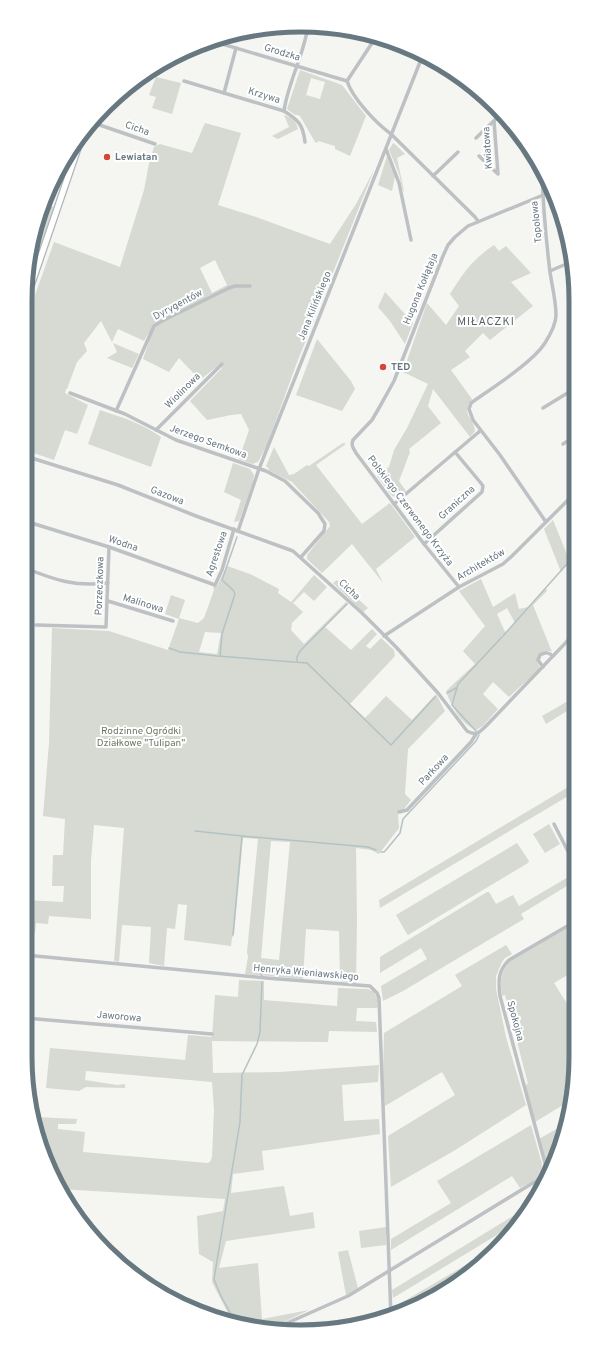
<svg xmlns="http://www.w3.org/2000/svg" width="601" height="1357" font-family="Overpass,sans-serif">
<rect width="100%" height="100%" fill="#f5f5f2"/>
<!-- green -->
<g fill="#d6dad2" fill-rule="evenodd">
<path d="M300,70L342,85L366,116L350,156L335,149V146L318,141L317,143L315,142L300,116L298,115H295L287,109ZM311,78L325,82L320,99L306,95Z"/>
<polygon points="156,77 181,83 172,114 152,108 156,97 149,95"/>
<path d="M284,115C292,118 296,120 298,129L278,139L272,136L289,127Z"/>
<path d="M205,123L241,133L218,205L253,216L330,244L356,204L374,170L296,365L267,445L258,462L252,464L239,459L249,430L241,414L231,415L207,420L190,401L222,368L220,364L200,380L179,358L169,372L143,359L151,335L148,334L144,341L118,329L112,342L101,321L84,343L87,351L77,362L67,389H66L65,393L88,405L77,434L65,430L54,460L25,450V323L54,242L120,267L144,190L149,163L154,147L160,144L192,153ZM215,260L227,285L212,293L200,268Z"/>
<polygon points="393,143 396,145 405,154 397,158 404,191 403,191 399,174 389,150"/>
<polygon points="387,156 395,176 392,191 378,185"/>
<polygon points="43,204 54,207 30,275 40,212"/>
<path d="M494,245L499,251L506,246L531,273L511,282L533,306L490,340L483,333L465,351L470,357L451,370L472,399C460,415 474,417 475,431L470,437L433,389L428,406L441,423L409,449L410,452L399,481L406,491L398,498L392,496L377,476L389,467L394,450L407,428L428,384L403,372L427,303L446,325L459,306L450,294C464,272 472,260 494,245Z"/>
<polygon points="385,292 413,323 405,344 390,321 378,307"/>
<polygon points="317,339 351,381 355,389 342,411 296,395"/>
<polygon points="113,343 139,354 132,368 107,358 117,352"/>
<path d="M100,410C124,418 141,423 161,437L151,467L88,444Z"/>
<polygon points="343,443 346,444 316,465 362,524 390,503 415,537 376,569 383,583 352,544 322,573 307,559 307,555 330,526 329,522 292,482 268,470 269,469 266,466 274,447 289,475 294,474 307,465 309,466"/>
<polygon points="233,463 250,469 254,475 253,482 239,521 234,522 241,500 224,492"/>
<polygon points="553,520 570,562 561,572 544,529"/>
<path d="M227,566L250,574L279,589L278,593L291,602L314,575L327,587L314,601L304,592L293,603L303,612L292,623L291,630L304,644L346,602L348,604L325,627L351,650L372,629L377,634L366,646L370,649L381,638L394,650L395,656L350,704L365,718L386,696L412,720L436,694L445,711L408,749L405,794L411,800L404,809L398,813L399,828L379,854L371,850L356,848L357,921L356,983L340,981L339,931L306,929L303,979L245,974L248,957L247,952L258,839L243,838L234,934L232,938L231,946L184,940L187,905L178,904L175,929L167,928L164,966L149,963L151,927L122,925L119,962L114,961L124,828L94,825L91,861V919L49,916L48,924L36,923L35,933L25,932V900L63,902L64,886H52L53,855H63L65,819L43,816L49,743L52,628L109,631L168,650L179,619L165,614L171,595L185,600L179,618L198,623L204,618L214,590L213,587L217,586ZM205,632L221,633L217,654L199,652ZM271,841L290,842L279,960L261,958Z"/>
<path d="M481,579L493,607L515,593L519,609L528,607L546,588L547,591L533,605L552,652L550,651H544L538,655L537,661L540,668L509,697L493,682L483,694L498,709L483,726L476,730C461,724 451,706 446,691L475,664L463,651L485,626L459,591ZM507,608L515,623L505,632L497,614Z"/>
<polygon points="337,580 368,608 363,612 333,583"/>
<polygon points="575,697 575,706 546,724 542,716"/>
<polygon points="575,783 575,792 380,908 379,900"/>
<polygon points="549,824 560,844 545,853 533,834"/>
<polygon points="517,843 529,861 528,863 408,935 407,934 396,915"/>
<polygon points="575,873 575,881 521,914 524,919 403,991 383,1001 381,986 427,959 421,948 380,973 380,957 487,892 489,892 496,904 513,895 519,906"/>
<path d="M576,923V970L554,983L571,1010L576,1007V1056L568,1102L535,1122L525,1085L528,1084L505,995L502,996C500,980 500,973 511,960Z"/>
<polygon points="506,945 512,954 505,958 502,962 496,976 496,989 506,1037 526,1105 457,1149 391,1187 388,1136 455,1095 442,1072 385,1106 383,1077 384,1033 462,986 455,975"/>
<polygon points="239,980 264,981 264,1000 337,1006 338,988 368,989 374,992 378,1000 377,1008 357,1008 356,1021 376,1022 377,1032 329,1031 328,1042 212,1041 213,1073 280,1072 379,1065 378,1082 342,1085 344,1121 379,1119 380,1134 262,1151 264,1170 233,1174 231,1193 284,1186 290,1216 313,1212 315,1228 226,1241 219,1268 258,1263 262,1319 309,1310 272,1328 247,1327 232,1321 212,1282 213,1262 199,1254 197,1216 223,1211 225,1199 60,1189 40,1145 35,1117 77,1119 76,1124 58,1124 58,1129 85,1132 83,1152 207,1163 210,1162 212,1157 214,1110 212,1082 86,1071 85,1080 117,1085 125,1084 125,1088 86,1087 79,1091 46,1088 50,1048 185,1060 188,1035 212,1037 215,995 238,997"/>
<polygon points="565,1124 561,1145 548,1176 539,1139"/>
<path d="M531,1125L542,1164C543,1178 531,1182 520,1188L512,1176L391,1250V1239L451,1203L437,1181Z"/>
<polygon points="531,1205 520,1221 393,1298 392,1290"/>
<polygon points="386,1227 386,1245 361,1248 359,1231"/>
<polygon points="498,1246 438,1295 394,1315 394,1307"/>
<polygon points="348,1250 358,1288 346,1295 338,1252"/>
</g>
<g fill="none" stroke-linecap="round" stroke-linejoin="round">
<!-- stream -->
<g stroke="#b5c2c5" stroke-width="1.5">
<polyline points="503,636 574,556"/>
<polyline points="169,648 180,652 217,656 307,663 391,745 435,697"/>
<polyline points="220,656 222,634 235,594 233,590 222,580 237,537"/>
<polyline points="297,661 297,657 300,651 347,604"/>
<polyline points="447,693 456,688"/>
<polyline points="476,731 452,705 458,684 502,637"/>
<polyline points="195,831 242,836 368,847 376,850"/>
<polyline points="381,852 384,852 386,850 400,833 403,819 476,741 479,735"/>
<polyline points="233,935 242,836"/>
<polyline points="257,966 262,976"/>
<polyline points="235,1322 220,1294 214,1279 240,1122 242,1075 257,1044 260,1032 262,982"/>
</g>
<defs>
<polyline id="primary" points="25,303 83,133"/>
</defs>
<!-- primary casing -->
<use href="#primary" stroke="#aeb4b7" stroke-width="8"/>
<!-- minor -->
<g stroke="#bdc1c4" stroke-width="3.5">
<polyline points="212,41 347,81"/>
<path d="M184,81L284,111C298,120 303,124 305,142"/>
<path d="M347,81C353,99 376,123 391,134L475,217L478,221"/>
<polyline points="347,81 376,37"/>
<polyline points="224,93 236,48"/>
<path d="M284,111C288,82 304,55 308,26"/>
<polyline points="91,122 155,144"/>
<polyline points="476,138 501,114"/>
<polyline points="386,149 399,183 411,240"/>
<polyline points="479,156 498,174 494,121"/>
<path d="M542,172C543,205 546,239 550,272C552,286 556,301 556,315C556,325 550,335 545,343C532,363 492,388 471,403L469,409L473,420L500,455L546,522"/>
<polyline points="433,176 458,152"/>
<polyline points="550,271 573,261"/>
<polyline points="70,393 125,414 176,440 266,471 285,481 318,513 325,524 324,531 301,557"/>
<polyline points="543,408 574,389"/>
<polyline points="116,411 154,326 162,321 229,288 235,286 250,286"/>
<polyline points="156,430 222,364"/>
<polyline points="563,444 574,437"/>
<path d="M25,456L118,485L196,516L293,551L362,613L396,647L438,693L467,731C476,736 479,733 486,726L575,633"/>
<polyline points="394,504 480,431"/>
<polyline points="25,521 109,547 215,585 222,570 234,529"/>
<polyline points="238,531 259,469 422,57"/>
<polyline points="424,544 482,492 483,486 480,482 455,452"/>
<path d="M25,568C55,580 75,587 108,583"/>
<path d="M459,587L424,544L356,453C353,448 351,445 353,440L372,420L379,408L394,381L443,256L448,245L455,237L468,226L553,191"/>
<polyline points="108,601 173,621"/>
<polyline points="36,625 106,627 109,547"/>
<polyline points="384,636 459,587 503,564 512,556 574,494"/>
<path d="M543,667L538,660L540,655C546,652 548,652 553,656"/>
<polyline points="399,812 407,810 471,742 476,734"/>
<polyline points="554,824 575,865"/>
<polyline points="25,955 266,978 370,986 377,993 379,998 391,1317"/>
<polyline points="25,1018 212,1034"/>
<path d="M276,1328L348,1296L536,1181C542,1176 546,1172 545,1163L500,996C498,981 498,971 509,960L576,921"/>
</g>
<!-- primary -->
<use href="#primary" stroke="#fff" stroke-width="5.5"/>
</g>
<!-- markers -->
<g fill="#d44833" stroke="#fff" stroke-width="1.5">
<circle cx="107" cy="157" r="4"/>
<circle cx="383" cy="367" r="4"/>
</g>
<g text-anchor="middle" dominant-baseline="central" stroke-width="4" stroke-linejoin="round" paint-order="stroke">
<!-- street labels -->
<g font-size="10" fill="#677881" stroke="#fff">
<text transform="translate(282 53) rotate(17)">Grodzka</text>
<text transform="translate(264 96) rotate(17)">Krzywa</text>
<text transform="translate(137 129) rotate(19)">Cicha</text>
<text transform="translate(488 148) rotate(-94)">Kwiatowa</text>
<text transform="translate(537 222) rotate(-96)">Topolowa</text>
<text transform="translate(421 289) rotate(-68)">Hugona Kołłątaja</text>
<text transform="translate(178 305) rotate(-28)">Dyrygentów</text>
<text transform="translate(315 306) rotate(-68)">Jana Kilińskiego</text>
<text transform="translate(183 391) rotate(-45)">Wiolinowa</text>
<text transform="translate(208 442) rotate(20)">Jerzego Semkowa</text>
<text transform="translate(167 496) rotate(21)">Gazowa</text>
<text transform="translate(457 503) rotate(-42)">Graniczna</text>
<text transform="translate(410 511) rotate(53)">Polskiego Czerwonego Krzyża</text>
<text transform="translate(123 544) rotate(19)">Wodna</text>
<text transform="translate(217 554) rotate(-71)">Agrestowa</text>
<text transform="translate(481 565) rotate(-30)">Architektów</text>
<text transform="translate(100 586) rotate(-88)">Porzeczkowa</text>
<text transform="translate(349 590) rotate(43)">Cicha</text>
<text transform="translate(143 604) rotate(17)">Malinowa</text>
<text transform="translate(434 770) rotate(-47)">Parkowa</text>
<text transform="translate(306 973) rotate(5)">Henryka Wieniawskiego</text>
<text transform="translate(119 1017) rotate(5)">Jaworowa</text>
<text transform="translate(515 1021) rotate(75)">Spokojna</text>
</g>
<!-- poi labels -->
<g font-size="10" font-weight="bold" fill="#677881" stroke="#fff" text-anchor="start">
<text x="115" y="157">Lewiatan</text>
<text x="391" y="367">TED</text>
</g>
<!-- park labels -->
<g font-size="10" fill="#6b7965" stroke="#fff">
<text x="141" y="731">Rodzinne Ogródki<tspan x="141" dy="12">Działkowe "Tulipan"</tspan></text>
</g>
<!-- neighbourhood labels -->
<g font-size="11" letter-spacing="1" fill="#546067" stroke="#fff">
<text x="486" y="322">MIŁACZKI</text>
</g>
</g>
<!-- crop -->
<path d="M0 0H601V1357H0ZM300 32H301A268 268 0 0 1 569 300V1057A268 268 0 0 1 301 1325H300A268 268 0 0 1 32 1057V300A268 268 0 0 1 300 32Z" fill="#fff" fill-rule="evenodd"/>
<path fill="none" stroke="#677881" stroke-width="5" d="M300 32H301A268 268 0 0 1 569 300V1057A268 268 0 0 1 301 1325H300A268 268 0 0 1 32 1057V300A268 268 0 0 1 300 32Z"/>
</svg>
